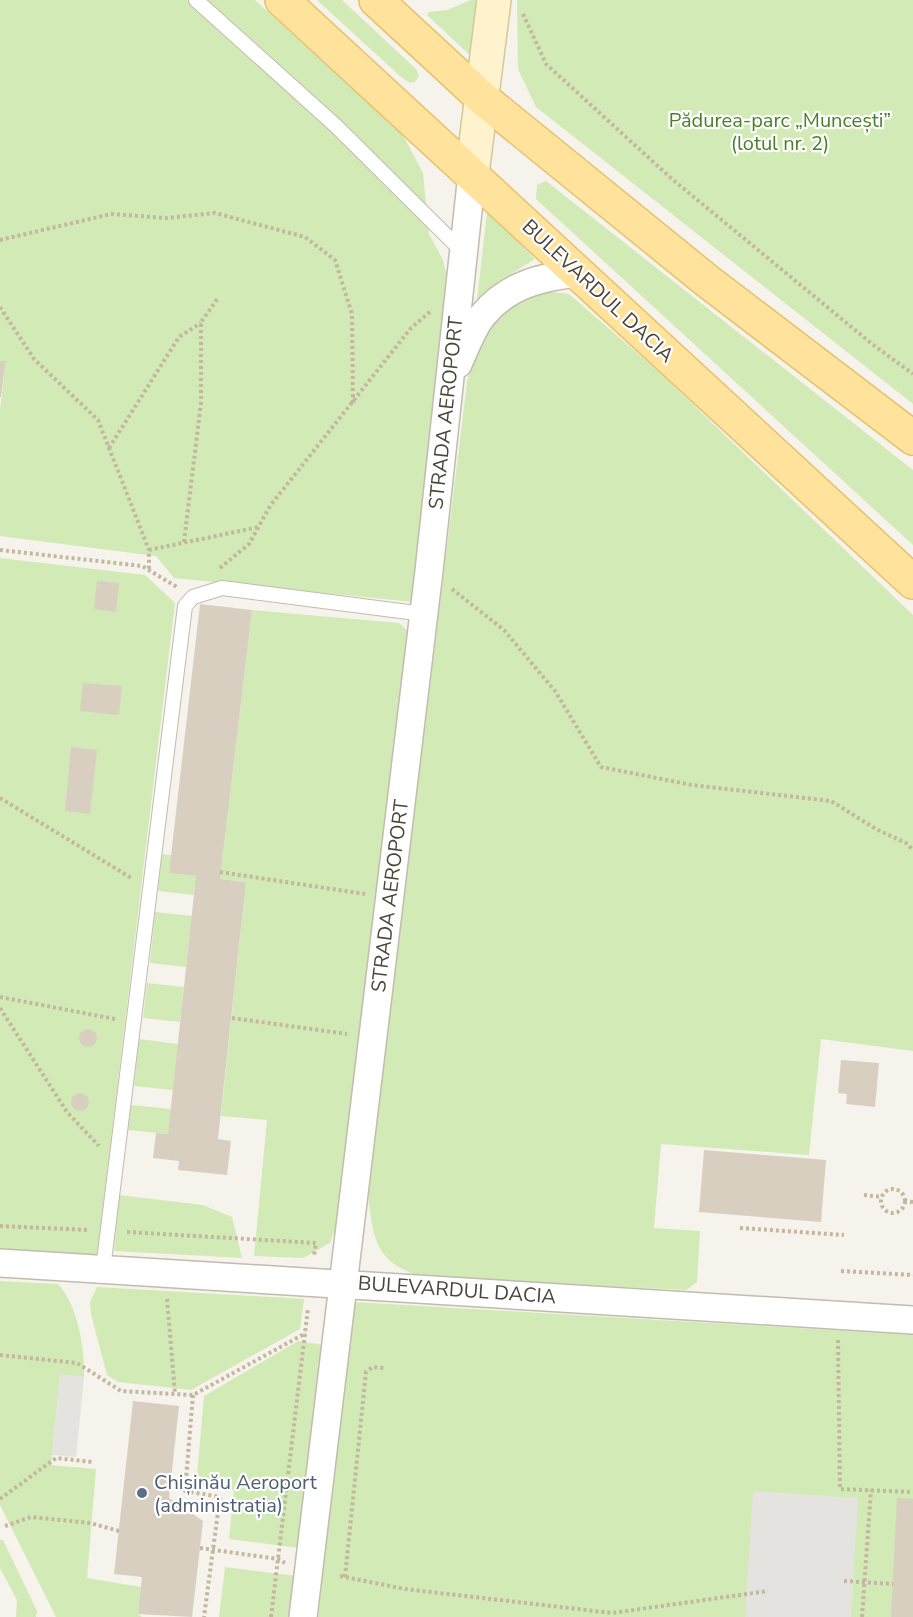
<svg xmlns="http://www.w3.org/2000/svg" width="913" height="1617" font-family="'Nunito Sans',sans-serif">
<rect width="100%" height="100%" fill="#f6f3ec"/>
<!-- green -->
<g fill="#d2eab5">
<polygon points="0,0 255,0 403,135 423,173 429,234 443,260 448,282 413,602 174,578 156,556 0,536 0,409 6,362 0,361"/>
<polygon points="317,0 342,0 416,69 419,76 415,82 410,83 401,77"/>
<polygon points="471,0 485,0 472,57 427,15 429,12 447,10"/>
<polygon points="517,0 913,0 913,404 536,107 518,69"/>
<polygon points="546,181 913,470 913,545 536,199 537,185"/>
<polygon points="487,212 535,259 511,274 483,300 477,300"/>
<path d="M542,291L569,294L659,372L913,615V1051L821,1039L809,1155L661,1144L654,1228L700,1231L697,1282L686,1290L424,1277C376,1264 373,1240 368,1194L467,382C479,340 496,301 542,291Z"/>
<polygon points="0,558 145,575 175,603 97,1257 0,1250"/>
<polygon points="252,610 399,623 410,633 339,1219 330,1243 303,1258 254,1256 267,1120 221,1116 246,882 220,879"/>
<polygon points="162,854 171,855 169,873 196,876 194,895 158,891"/>
<polygon points="155,912 192,916 186,967 150,963"/>
<polygon points="147,983 184,987 180,1022 143,1018"/>
<polygon points="139,1039 178,1044 173,1090 134,1086"/>
<polygon points="131,1105 171,1109 168,1134 128,1130"/>
<polygon points="119,1195 203,1205 232,1217 242,1258 114,1251"/>
<path d="M0,1281L58,1284C78,1306 85,1348 84,1377L60,1375L51,1465L96,1469L87,1578L141,1587L138,1614L142,1617H56L0,1505Z"/>
<polygon points="97,1287 304,1299 300,1329 191,1390 118,1382 107,1375 91,1314 90,1302"/>
<polygon points="354,1302 913,1335 913,1617 318,1617"/>
<polygon points="298,1341 323,1345 299,1548 229,1539 234,1490 196,1486 204,1396"/>
<polygon points="0,1540 3,1540 37,1611 36,1617 16,1617 17,1600 0,1568"/>
<polygon points="225,1567 296,1576 291,1617 219,1617"/>
</g>
<!-- parking -->
<g fill="#e5e3e0">
<polygon points="60,1374 84,1377 76,1457 52,1455"/>
<polygon points="753,1491 858,1498 851,1617 745,1617"/>
</g>
<!-- building -->
<g fill="#d8cfc1">
<polygon points="0,361 6,361 1,397 0,397"/>
<polygon points="97,581 119,583 116,612 94,609"/>
<polygon points="200,604 252,610 220,879 246,882 218,1139 231,1141 227,1175 178,1170 179,1161 153,1158 156,1133 168,1134 196,876 169,873"/>
<polygon points="83,683 122,686 119,715 80,711"/>
<polygon points="71,747 97,750 90,814 65,811"/>
<circle cx="88" cy="1038" r="9"/>
<polygon points="841,1060 879,1063 875,1107 846,1104 847,1094 838,1093"/>
<circle cx="80" cy="1102" r="9"/>
<polygon points="704,1150 826,1160 821,1222 699,1212"/>
<polygon points="133,1401 179,1406 169,1498 203,1521 192,1617 138,1614 142,1577 114,1574"/>
<polygon points="897,1498 913,1499 913,1617 891,1617"/>
</g>
<g fill="none" stroke-linecap="round" stroke-linejoin="round">
<defs>
<g id="lane">
<polyline points="196,0 336,126 462,251"/>
<polyline points="103,1269 185,606 193,597 222,588 424,614"/>
</g>
<g id="street">
<path d="M458,364C465,349 472,328 483,315C508,285 541,277 577,273"/>
<polyline points="0,1263 913,1320"/>
<polyline points="303,1617 429,571 472,174"/>
</g>
<polyline id="secondary" points="472,174 494,0"/>
<g id="primary">
<polyline points="282,0 913,582"/>
<polyline points="376,0 482,98 706,280 913,438"/>
</g>
</defs>
<!-- lane casing -->
<use href="#lane" stroke="#c2bbae" stroke-width="16"/>
<!-- street casing -->
<use href="#street" stroke="#c2bbae" stroke-width="30"/>
<!-- secondary casing -->
<use href="#secondary" stroke="#d6c79b" stroke-width="36"/>
<!-- primary casing -->
<use href="#primary" stroke="#e6c16a" stroke-width="36"/>
<!-- path -->
<g stroke="#c4b79f" stroke-width="4" stroke-dasharray="3 3" stroke-linecap="butt">
<polyline points="523,14 546,64 672,179 872,344 913,374"/>
<polyline points="0,240 111,214 167,218 215,213 305,237 335,260 352,314 353,406"/>
<polyline points="0,307 34,359 98,420 149,550 149,570"/>
<polyline points="109,448 179,337 201,323"/>
<polyline points="184,542 201,403 201,322 218,298"/>
<polyline points="0,550 142,566 177,587"/>
<polyline points="149,550 259,527"/>
<polyline points="220,568 249,544 270,506 411,328 431,311"/>
<polyline points="452,589 504,630 555,691 601,767 692,785 831,801 876,829 906,843 913,850"/>
<polyline points="0,798 133,879"/>
<polyline points="220,872 365,894"/>
<polyline points="0,997 115,1019"/>
<polyline points="0,1008 67,1112 99,1146"/>
<polyline points="232,1018 347,1034"/>
<circle cx="893" cy="1201" r="12"/>
<polyline points="864,1195 882,1197"/>
<polyline points="904,1201 913,1202"/>
<polyline points="0,1226 89,1230"/>
<polyline points="740,1228 844,1235"/>
<polyline points="127,1232 316,1243 314,1256"/>
<polyline points="841,1271 913,1275"/>
<polyline points="167,1299 175,1394"/>
<polyline points="838,1340 840,1489 913,1492"/>
<polyline points="0,1355 77,1363 121,1391 193,1395 306,1333"/>
<polyline points="193,1395 185,1491 220,1497 204,1617"/>
<polyline points="0,1499 56,1458 92,1462"/>
<polyline points="5,1526 31,1517 90,1523 119,1531"/>
<polyline points="200,1548 278,1559 285,1563"/>
<polyline points="340,1576 405,1589 612,1613 768,1591"/>
<polyline points="345,1577 366,1372 373,1367 384,1368"/>
<polyline points="844,1581 893,1584"/>
<polyline points="271,1617 308,1308"/>
<polyline points="862,1617 871,1490"/>
</g>
<!-- lane -->
<use href="#lane" stroke="#fff" stroke-width="14"/>
<!-- street -->
<use href="#street" stroke="#fff" stroke-width="27"/>
<!-- secondary -->
<use href="#secondary" stroke="#fff3cd" stroke-width="33"/>
<!-- primary -->
<use href="#primary" stroke="#ffe39c" stroke-width="33"/>
</g>
<!-- markers -->
<circle fill="#5c6f8a" stroke="#fff" stroke-width="2" cx="142" cy="1493" r="6"/>
<g text-anchor="middle" dominant-baseline="central" stroke-width="4.5" stroke-linejoin="round" paint-order="stroke">
<!-- park labels -->
<g font-size="20" fill="#4a7f2a" stroke="#fff">
<text x="780" y="120">Pădurea-parc „Muncești”<tspan x="780" dy="23">(lotul nr. 2)</tspan></text>
</g>
<!-- street labels -->
<g font-size="20" fill="#4b4439" stroke="#fff">
<text transform="translate(598 291) rotate(43)">BULEVARDUL DACIA</text>
<text transform="translate(446 413) rotate(-84)">STRADA AEROPORT</text>
<text transform="translate(390 896) rotate(-83)">STRADA AEROPORT</text>
<text transform="translate(457 1290) rotate(4)">BULEVARDUL DACIA</text>
</g>
<!-- service labels -->
<g font-size="20" fill="#4e5e75" stroke="#fff" text-anchor="start">
<text x="154" y="1482">Chișinău Aeroport<tspan x="154" dy="23">(administrația)</tspan></text>
</g>
</g>
</svg>
